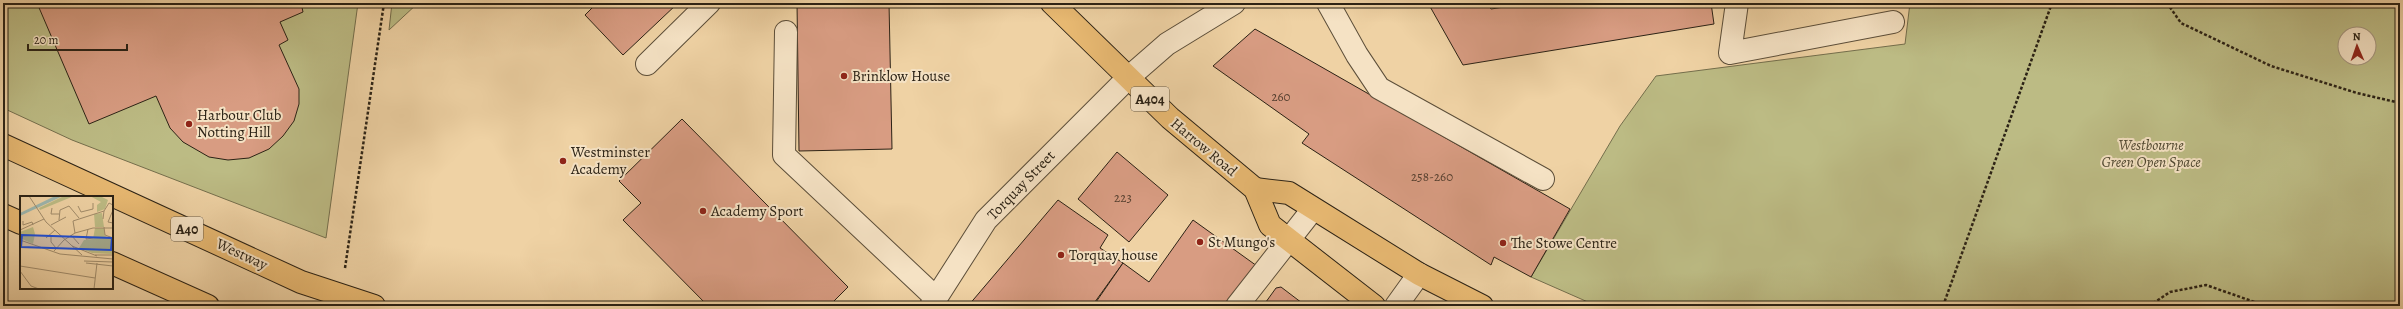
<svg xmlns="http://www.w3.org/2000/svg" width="2403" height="309" font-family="Alegreya,serif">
<rect width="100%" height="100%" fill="#efd2a4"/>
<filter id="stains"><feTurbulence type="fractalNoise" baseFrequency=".005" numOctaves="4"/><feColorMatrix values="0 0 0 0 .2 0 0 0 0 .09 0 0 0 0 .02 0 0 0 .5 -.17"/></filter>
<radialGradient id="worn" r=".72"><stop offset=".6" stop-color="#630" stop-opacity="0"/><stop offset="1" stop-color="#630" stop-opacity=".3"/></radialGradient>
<!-- green -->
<g fill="#bcbb84" stroke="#746e4c" fill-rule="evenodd">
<polygon points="3,3 358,3 326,238 72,140 3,108"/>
<polygon points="392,3 418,3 389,30"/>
<path d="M1910,3H2400V306H1597L1531,277L1620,126L1656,76L1905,44ZM2345,34H2369V58H2345Z"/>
</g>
<!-- building -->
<g fill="#d89c82" stroke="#2b2215">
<polygon points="37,3 301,3 303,12 280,22 288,40 279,45 299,89 299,104 294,121 283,136 269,149 249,158 228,160 209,157 183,142 170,128 156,96 89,124"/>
<polygon points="597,3 678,3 623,55 585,15"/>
<polygon points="797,3 889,3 892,149 799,151"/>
<polygon points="1428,3 1487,3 1491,9 1530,3 1711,3 1714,24 1463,65"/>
<polygon points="1255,29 1570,209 1531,277 1494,257 1491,265 1302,143 1309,134 1213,66"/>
<polygon points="682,119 848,287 829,306 708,306 623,220 641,203 619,181"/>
<polygon points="1117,152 1168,195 1129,242 1078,199"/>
<polygon points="1058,200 1108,235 1100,248 1123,263 1092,306 968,306"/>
<polygon points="1193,220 1257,266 1228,306 1101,306 1096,302 1123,263 1149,282"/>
<polygon points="1281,287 1306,306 1263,306 1276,288"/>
</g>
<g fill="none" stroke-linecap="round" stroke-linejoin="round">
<defs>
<g id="minor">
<polyline points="1328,3 1357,55 1379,88 1543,179"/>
<polyline points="1737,3 1730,53 1893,22"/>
<polyline points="786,32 784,155 936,298"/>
<polyline points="647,64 709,3"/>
<polyline points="931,306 986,220 1128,78 1167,44 1234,3"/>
<polyline points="1237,306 1313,209"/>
<polyline points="1396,306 1419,274"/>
</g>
<g id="major">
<polyline points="1052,3 1170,118 1255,189 1270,225 1374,306"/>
<polyline points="1255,189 1289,193 1419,274 1482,306"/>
</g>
<g id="highway">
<polyline points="3,145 301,282 374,306"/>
<polyline points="3,215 21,223"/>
<polyline points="112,263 208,306"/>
</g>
</defs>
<!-- minor casing -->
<use href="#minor" stroke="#5c4e39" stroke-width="24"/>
<!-- major casing -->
<use href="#major" stroke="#2b2215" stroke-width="24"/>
<!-- highway casing -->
<use href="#highway" stroke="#2b2215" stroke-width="24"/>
<!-- path -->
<g stroke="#2b2215" stroke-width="2.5" stroke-dasharray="3 2" stroke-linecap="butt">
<polyline points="2167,3 2181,23 2271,66 2357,93 2400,103"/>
<polyline points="345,268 384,3"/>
<polyline points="1943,306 2052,3"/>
<polyline points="2149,306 2170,292 2206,285 2266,306"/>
</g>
<!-- minor -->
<use href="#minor" stroke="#f5e2c4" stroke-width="22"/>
<!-- major -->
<use href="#major" stroke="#e8b972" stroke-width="22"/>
<!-- highway -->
<use href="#highway" stroke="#e8b972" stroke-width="22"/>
</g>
<!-- markers -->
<g fill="#8f2418" stroke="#f5e2c4" stroke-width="1.5">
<circle cx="844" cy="76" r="4"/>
<circle cx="189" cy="124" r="4"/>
<circle cx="563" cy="161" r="4"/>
<circle cx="703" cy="211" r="4"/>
<circle cx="1200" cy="242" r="4"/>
<circle cx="1503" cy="243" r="4"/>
<circle cx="1061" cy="255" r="4"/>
</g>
<g text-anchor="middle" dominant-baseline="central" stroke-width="4" stroke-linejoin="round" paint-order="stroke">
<!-- number labels -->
<g font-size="13" fill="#564030">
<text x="1281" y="96">260</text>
<text x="1432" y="176">258-260</text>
<text x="1123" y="197">223</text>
</g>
<!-- shield labels -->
<g fill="#f5e2c4" stroke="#685c4a" stroke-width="1">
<rect x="1131" y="87" width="38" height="24" rx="3"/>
<rect x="171" y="217" width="32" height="24" rx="3"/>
</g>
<g font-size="14" font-weight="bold" fill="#2b2215">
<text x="1150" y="99">A404</text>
<text x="187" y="229">A40</text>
</g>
<!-- poi labels -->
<g font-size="15" fill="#2b2215" stroke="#f5e2c4" text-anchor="start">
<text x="852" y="76">Brinklow House</text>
<text x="197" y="115">Harbour Club<tspan x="197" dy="17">Notting Hill</tspan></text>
<text x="571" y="152">Westminster<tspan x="571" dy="17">Academy</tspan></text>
<text x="711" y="211">Academy Sport</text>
<text x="1208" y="242">St Mungo's</text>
<text x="1511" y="243">The Stowe Centre</text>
<text x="1069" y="255">Torquay house</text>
</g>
<!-- park labels -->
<g font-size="15" font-style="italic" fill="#4f4831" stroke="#f5e2c4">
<text x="2151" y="145">Westbourne<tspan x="2151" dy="17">Green Open Space</tspan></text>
</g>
<!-- street labels -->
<g font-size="15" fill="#2b2215" stroke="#f5e2c4">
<text transform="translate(1204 147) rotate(40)">Harrow Road</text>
<text transform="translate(1021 185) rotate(-46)">Torquay Street</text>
<text transform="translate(242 254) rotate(25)">Westway</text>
</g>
</g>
<!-- overview -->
<g transform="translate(20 196)">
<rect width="93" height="93" fill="#efd2a4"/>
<path d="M44,0H54L20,14L19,12ZM70,0H80L88,4L85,13L77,16V9L81,6ZM82,17L84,31H75L74,18ZM13,31L15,38L13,48L0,42V36ZM75,32H84L85,40L93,43V58L72,57L59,52L64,44L73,43Z" fill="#bcbb84"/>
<path d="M35,0H43L0,20V17Z" fill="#9cb6ae"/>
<path fill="none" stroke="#a18c6b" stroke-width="1" d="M9,0L26,26L62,59M58,10L61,16L73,13V7M32,12L31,18H39M93,14L88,26L93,27M83,23L84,15L89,7L93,9M39,24L40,14L49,10L59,22M3,25V29L12,26L13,29M31,29L46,21M84,31L85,39L93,42M68,33L66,43L73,42M0,34L24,23M55,37L53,25L84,15M51,39L59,48M31,41V46L36,52M26,42L35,34M0,44L40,58L93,63M52,50L77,60M34,55L44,44L55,37L73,32H93M75,59H93M64,65L93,66M66,67L93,70M0,70L75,82M0,75L11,90L19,93H34M74,93L77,67"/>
<path fill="#1d4ed8" fill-opacity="0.15" stroke="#1d4ed8" stroke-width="2" d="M2,39L92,42L91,54L1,51Z"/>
<rect width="93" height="93" fill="none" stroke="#2b2215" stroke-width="2"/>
</g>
<!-- margin -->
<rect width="2403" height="309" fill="none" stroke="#efd2a4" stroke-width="16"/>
<rect x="4" y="4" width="2395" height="301" fill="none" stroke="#2b2215" stroke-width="2"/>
<rect x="8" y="8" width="2387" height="293" fill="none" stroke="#2b2215"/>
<!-- north arrow -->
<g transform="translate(2357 46) rotate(358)"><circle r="19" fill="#f5e2c4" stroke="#a4957e"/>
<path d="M0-3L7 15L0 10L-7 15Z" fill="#8f2418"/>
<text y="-6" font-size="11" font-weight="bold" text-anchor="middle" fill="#2b2215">N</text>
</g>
<!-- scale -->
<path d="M28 44v6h99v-6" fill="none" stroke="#2b2215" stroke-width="2"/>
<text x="34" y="44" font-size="12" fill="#2b2215" stroke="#f5e2c4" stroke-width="3" paint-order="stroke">20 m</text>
<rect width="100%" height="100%" filter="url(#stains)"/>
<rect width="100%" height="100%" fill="url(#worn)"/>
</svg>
